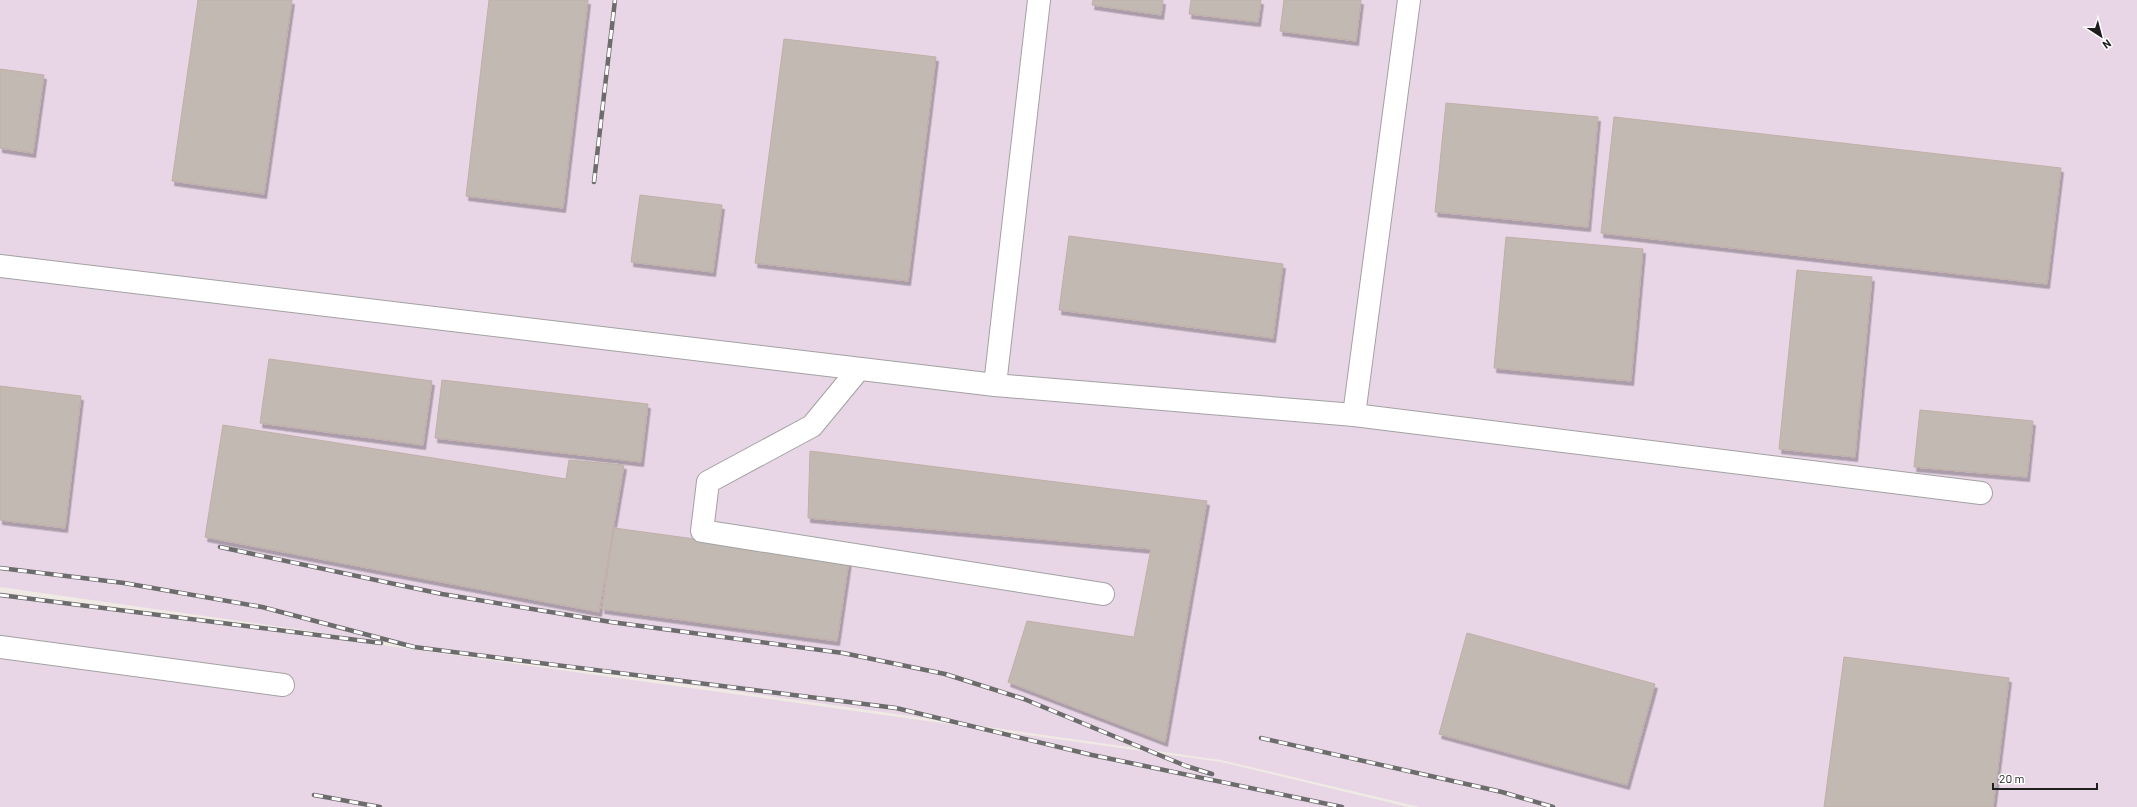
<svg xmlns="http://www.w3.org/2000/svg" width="2137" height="807" font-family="Barlow,sans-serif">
<defs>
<filter id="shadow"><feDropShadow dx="2.5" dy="4.5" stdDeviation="0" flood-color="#0004"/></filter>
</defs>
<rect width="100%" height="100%" fill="#efeae3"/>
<!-- industrial -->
<g fill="#e8d5e6">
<polygon points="0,0 2137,0 2137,807 1420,807 1221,760 0,587"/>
<polygon points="0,592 1221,762 1408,807 0,807"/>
</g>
<!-- building -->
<g fill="#c3b9b3" stroke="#c0afa6" filter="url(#shadow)">
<polygon points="198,0 292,0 264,194 172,181"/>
<polygon points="489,0 588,0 563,208 466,196"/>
<polygon points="1093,0 1163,0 1161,15 1092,5"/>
<polygon points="1191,0 1261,0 1258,22 1189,14"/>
<polygon points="1284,0 1361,0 1356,41 1280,31"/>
<polygon points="784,39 936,57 908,281 755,263"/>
<polygon points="0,69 44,75 33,153 0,148"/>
<polygon points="1446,103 1598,117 1588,227 1435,212"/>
<polygon points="1614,117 2061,168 2047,284 1601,233"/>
<polygon points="640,195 722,205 713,272 631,262"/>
<polygon points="1069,236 1283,264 1273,338 1059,310"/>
<polygon points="1506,237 1643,249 1631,381 1494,368"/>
<polygon points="1797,270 1872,277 1855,457 1779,449"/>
<polygon points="269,359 432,381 423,445 260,423"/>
<polygon points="442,380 648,404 641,462 435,438"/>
<polygon points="0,386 81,396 65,528 0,520"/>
<polygon points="1920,410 2033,421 2027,477 1914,467"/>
<polygon points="223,425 566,479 569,460 624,465 599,612 205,537"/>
<polygon points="810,451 1207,501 1165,742 1008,682 1027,621 1134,637 1151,549 808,518"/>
<polygon points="614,528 849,560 837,641 602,609"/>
<polygon points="1467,633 1655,684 1627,785 1439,734"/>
<polygon points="1844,657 2009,678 1993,807 1824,807"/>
</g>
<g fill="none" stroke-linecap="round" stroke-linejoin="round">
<defs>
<g id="minor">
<polyline points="0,266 995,385 1354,415 1981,493"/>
<polyline points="859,369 812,426 708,482 702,531 1103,594"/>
<polyline points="995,385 1039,0"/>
<polyline points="1354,415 1409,0"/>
<polyline points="0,647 283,685"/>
</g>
</defs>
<!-- minor casing -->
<use href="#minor" stroke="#a2a2a2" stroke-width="24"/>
<!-- minor -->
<use href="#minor" stroke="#fff" stroke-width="22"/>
<defs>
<g id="rail">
<polyline points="594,182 615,0"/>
<polyline points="220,547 442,594 611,622 843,653 945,674 1024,699 1186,766 1212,774"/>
<polyline points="0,568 124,583 262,607 414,647 896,708 1092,755 1342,807"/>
<polyline points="0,595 381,643"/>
<polyline points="1261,738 1502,792 1553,807"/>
<polyline points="314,795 380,807"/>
</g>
</defs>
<!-- rail casing -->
<use href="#rail" stroke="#6c6c6c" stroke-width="4.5"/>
<!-- rail -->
<use href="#rail" stroke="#fff" stroke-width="3" stroke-dasharray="9" stroke-linecap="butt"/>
</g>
<!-- north arrow -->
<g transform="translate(2101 36) rotate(144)" stroke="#ffffff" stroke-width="3" paint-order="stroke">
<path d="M0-3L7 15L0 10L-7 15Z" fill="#1e1e1e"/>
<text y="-6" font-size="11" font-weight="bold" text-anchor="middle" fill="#1e1e1e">N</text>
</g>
<!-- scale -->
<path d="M1993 783v6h104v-6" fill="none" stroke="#1e1e1e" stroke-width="2"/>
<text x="1999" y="783" font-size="12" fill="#1e1e1e" stroke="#ffffff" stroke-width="3" paint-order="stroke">20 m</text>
</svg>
